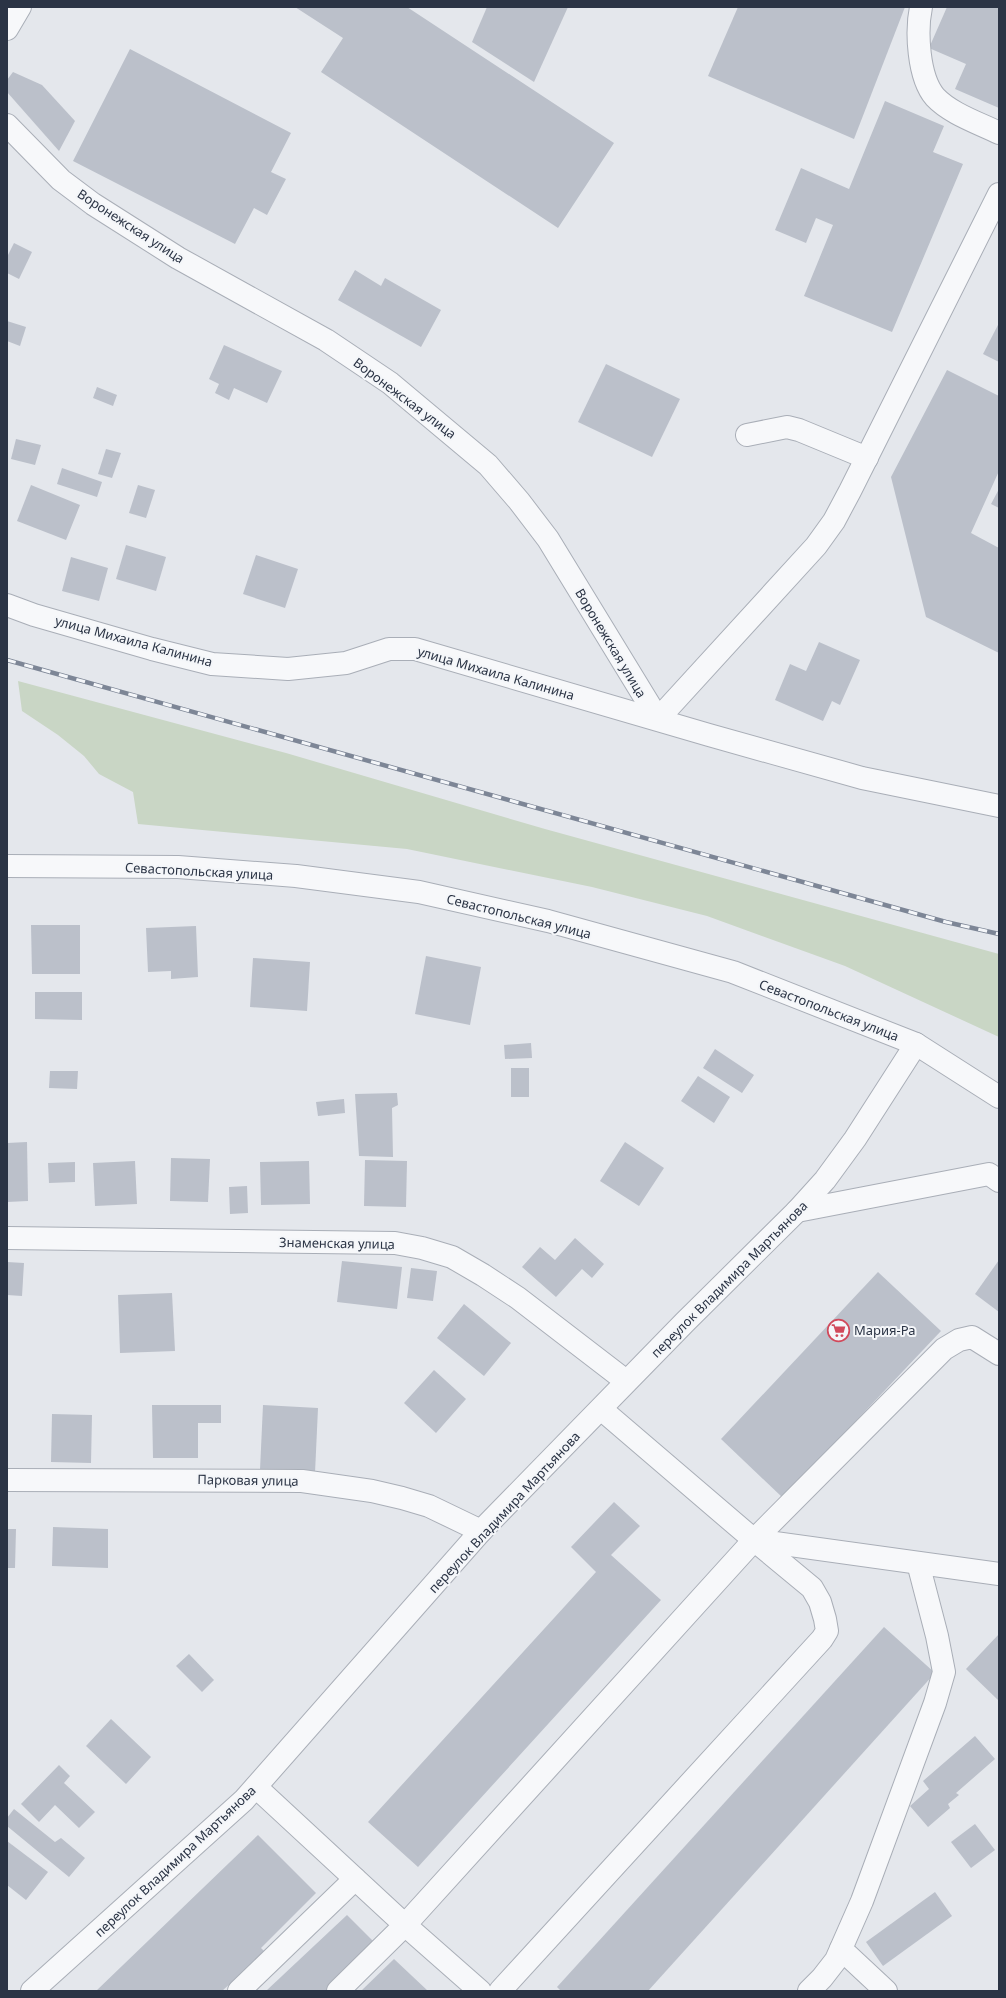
<svg xmlns="http://www.w3.org/2000/svg" width="1006" height="1998" font-family="'Noto Sans',sans-serif">
<rect width="100%" height="100%" fill="#e4e7ec"/>
<!-- green -->
<polygon fill="#c9d6c5" points="18,681 286,753 545,829 999,954 999,1037 845,966 707,916 592,887 407,849 138,824 133,792 99,774 84,756 58,735 22,711"/>
<!-- building -->
<g fill="#bbc0ca">
<polygon points="295,7 407,7 614,143 558,228 321,72 343,38"/>
<polygon points="487,7 568,7 534,82 472,42"/>
<polygon points="738,7 905,7 854,139 708,76"/>
<polygon points="947,7 999,7 999,108 955,89 966,64 929,48"/>
<polygon points="130,49 291,133 271,172 286,179 267,215 254,208 235,244 73,161"/>
<polygon points="13,72 42,85 75,121 59,151 7,92 7,80"/>
<polygon points="885,101 944,126 933,152 963,164 892,332 804,296 833,225 816,218 806,243 775,230 801,168 849,189"/>
<polygon points="14,243 32,252 19,279 7,273 7,257"/>
<polygon points="355,270 381,286 385,278 441,310 421,347 338,300"/>
<polygon points="7,321 26,327 20,346 7,341"/>
<polygon points="999,323 999,362 983,354"/>
<polygon points="224,345 282,371 267,403 234,388 229,400 215,393 219,384 209,379"/>
<polygon points="606,364 680,399 652,457 578,422"/>
<polygon points="947,370 999,396 999,471 971,533 999,548 999,653 926,617 891,477"/>
<polygon points="97,387 117,395 113,406 93,398"/>
<polygon points="16,439 41,445 35,465 11,459"/>
<polygon points="106,449 121,453 112,478 98,474"/>
<polygon points="62,468 102,482 97,497 57,484"/>
<polygon points="31,485 80,505 66,540 17,521"/>
<polygon points="138,485 155,490 146,518 129,513"/>
<polygon points="999,489 999,508 991,504"/>
<polygon points="126,545 166,557 156,591 116,579"/>
<polygon points="256,555 298,569 285,608 243,594"/>
<polygon points="71,557 108,568 99,601 62,591"/>
<polygon points="819,642 860,660 840,705 832,701 823,721 775,700 790,664 806,671"/>
<polygon points="31,925 80,925 80,974 32,974"/>
<polygon points="196,926 198,977 171,979 171,971 148,972 146,928"/>
<polygon points="426,956 481,967 470,1025 415,1014"/>
<polygon points="253,958 310,962 307,1011 250,1007"/>
<polygon points="35,992 82,992 82,1020 35,1019"/>
<polygon points="531,1043 532,1058 505,1059 504,1045"/>
<polygon points="715,1049 754,1075 742,1093 703,1068"/>
<rect x="511" y="1068" width="18" height="29"/>
<polygon points="50,1071 78,1071 77,1089 49,1088"/>
<polygon points="698,1076 730,1097 714,1123 681,1101"/>
<polygon points="397,1093 398,1105 392,1108 393,1157 359,1156 355,1094"/>
<polygon points="344,1099 345,1113 318,1116 316,1102"/>
<polygon points="27,1142 28,1201 7,1202 7,1143"/>
<polygon points="625,1142 664,1168 639,1206 600,1181"/>
<polygon points="171,1158 210,1159 208,1202 170,1201"/>
<polygon points="365,1160 407,1161 406,1207 364,1206"/>
<polygon points="135,1161 137,1204 95,1206 93,1163"/>
<polygon points="309,1161 310,1204 261,1205 260,1162"/>
<polygon points="75,1162 75,1182 49,1183 48,1163"/>
<polygon points="247,1186 248,1213 230,1214 229,1187"/>
<polygon points="575,1238 604,1264 592,1278 582,1269 556,1297 522,1267 540,1247 555,1260"/>
<polygon points="999,1260 999,1312 975,1294"/>
<polygon points="342,1261 402,1267 397,1309 337,1302"/>
<polygon points="7,1262 24,1263 22,1296 7,1295"/>
<polygon points="411,1268 437,1271 433,1301 407,1298"/>
<polygon points="878,1272 941,1331 783,1498 721,1439"/>
<polygon points="172,1293 175,1351 120,1353 118,1295"/>
<polygon points="464,1304 511,1343 484,1376 437,1338"/>
<polygon points="434,1370 466,1399 436,1433 404,1403"/>
<polygon points="152,1405 221,1405 221,1423 198,1423 198,1458 153,1458"/>
<polygon points="263,1405 318,1408 315,1473 260,1470"/>
<polygon points="52,1414 92,1415 91,1463 51,1462"/>
<polygon points="614,1502 640,1526 611,1555 661,1600 418,1867 368,1822 596,1572 571,1547"/>
<polygon points="53,1527 108,1529 108,1568 52,1566"/>
<polygon points="7,1529 16,1529 15,1568 7,1568"/>
<polygon points="884,1627 935,1673 648,1991 561,1991 557,1987"/>
<polygon points="999,1634 999,1701 966,1669"/>
<polygon points="189,1654 214,1680 202,1692 176,1666"/>
<polygon points="111,1719 151,1757 126,1784 86,1746"/>
<polygon points="975,1736 995,1759 956,1793 959,1795 948,1804 950,1808 928,1827 910,1806 929,1789 923,1781"/>
<polygon points="59,1765 70,1776 64,1783 95,1812 79,1828 55,1805 39,1822 21,1804"/>
<polygon points="14,1809 55,1842 61,1838 85,1858 69,1877 7,1826 7,1818"/>
<polygon points="975,1824 995,1850 971,1868 951,1842"/>
<polygon points="258,1835 316,1893 261,1948 265,1952 222,1991 96,1991"/>
<polygon points="7,1841 48,1872 26,1900 7,1885"/>
<polygon points="935,1892 952,1916 883,1966 866,1942"/>
<polygon points="347,1915 375,1943 326,1991 266,1991"/>
<polygon points="394,1959 428,1991 361,1991"/>
</g>
<g fill="none" stroke-linecap="round" stroke-linejoin="round">
<defs>
<g id="minor">
<path d="M921,7C916,31 918,77 935,97C951,114 979,123 999,133"/>
<polyline points="7,29 20,7"/>
<polyline points="7,125 61,180 93,204 178,258 326,340 390,383 488,465 519,501 548,539 658,719"/>
<polyline points="747,435 787,427 799,430 867,458"/>
<polyline points="7,605 34,615 152,649 212,664 288,669 346,663 389,649 415,649 709,735 862,778 999,806"/>
<polyline points="658,719 816,546 834,521 850,491 999,194"/>
<polyline points="7,866 178,867 296,876 419,892 548,921 733,972 916,1044 999,1097"/>
<polyline points="797,1211 989,1174 999,1181"/>
<polyline points="7,1238 395,1243 422,1248 452,1257 483,1275 518,1298 626,1381"/>
<polyline points="601,1409 754,1540 999,1574"/>
<polyline points="7,1480 302,1481 372,1491 402,1498 429,1506 481,1531"/>
<polyline points="754,1540 944,1349 959,1340 972,1337 999,1354"/>
<polyline points="256,1787 405,1925 338,1991"/>
<polyline points="841,1949 886,1991"/>
<polyline points="32,1991 244,1800 481,1531 685,1322 797,1211 825,1180 855,1139 916,1044"/>
<polyline points="239,1991 355,1879"/>
<polyline points="480,1991 405,1925 754,1540 812,1588 820,1602 825,1619 827,1631 822,1639 500,1991"/>
<polyline points="809,1991 822,1978 836,1960 862,1901 935,1703 944,1672 937,1636 918,1563"/>
</g>
</defs>
<!-- minor casing -->
<use href="#minor" stroke="#a9aeb7" stroke-width="24"/>
<!-- minor -->
<use href="#minor" stroke="#f7f8fa" stroke-width="22"/>
<defs>
<polyline id="rail" points="7,660 946,922 999,934"/>
</defs>
<!-- rail casing -->
<use href="#rail" stroke="#7d8696" stroke-width="4.5"/>
<!-- rail -->
<use href="#rail" stroke="#f4f6f9" stroke-width="3" stroke-dasharray="9" stroke-linecap="butt"/>
</g>
<!-- icons -->
<defs>
<symbol id="supermarket-ring" viewBox="-11 -11 22 22"><circle r="9.5" fill="#f4f6f9" stroke="#d1495b" stroke-width="1.5"/><path d="M-6-5.5h2.5l.6 2H6L4.5 2H-2.5L-4.4-4H-6ZM-1.5 3.2a1.3 1.3 0 1 0 .1 0ZM3 3.2a1.3 1.3 0 1 0 .1 0Z" fill="#d1495b"/></symbol>
</defs>
<g fill-rule="evenodd">
<use href="#supermarket-ring" x="826" y="1318" width="25" height="25"/>
</g>
<g text-anchor="middle" dominant-baseline="central" stroke-width="4" stroke-linejoin="round" paint-order="stroke">
<!-- street labels -->
<g font-size="13" fill="#2b3445" stroke="#f4f6f9">
<text transform="translate(131 226) rotate(33)">Воронежская улица</text>
<text transform="translate(405 398) rotate(37)">Воронежская улица</text>
<text transform="translate(134 641) rotate(15)">улица Михаила Калинина</text>
<text transform="translate(611 643) rotate(59)">Воронежская улица</text>
<text transform="translate(496 673) rotate(16)">улица Михаила Калинина</text>
<text transform="translate(199 871) rotate(3)">Севастопольская улица</text>
<text transform="translate(519 916) rotate(14)">Севастопольская улица</text>
<text transform="translate(829 1010) rotate(21)">Севастопольская улица</text>
<text transform="translate(337 1243) rotate(1)">Знаменская улица</text>
<text transform="translate(729 1279) rotate(-45)">переулок Владимира Мартьянова</text>
<text transform="translate(248 1480) rotate(1)">Парковая улица</text>
<text transform="translate(504 1512) rotate(-47)">переулок Владимира Мартьянова</text>
<text transform="translate(175 1861) rotate(-43)">переулок Владимира Мартьянова</text>
</g>
<!-- poi labels -->
<g font-size="13" fill="#2b3445" stroke="#f4f6f9" text-anchor="start">
<text x="854" y="1330">Мария-Ра</text>
</g>
</g>
<!-- border -->
<rect width="1006" height="1998" fill="none" stroke="#2b3445" stroke-width="16"/>
</svg>
